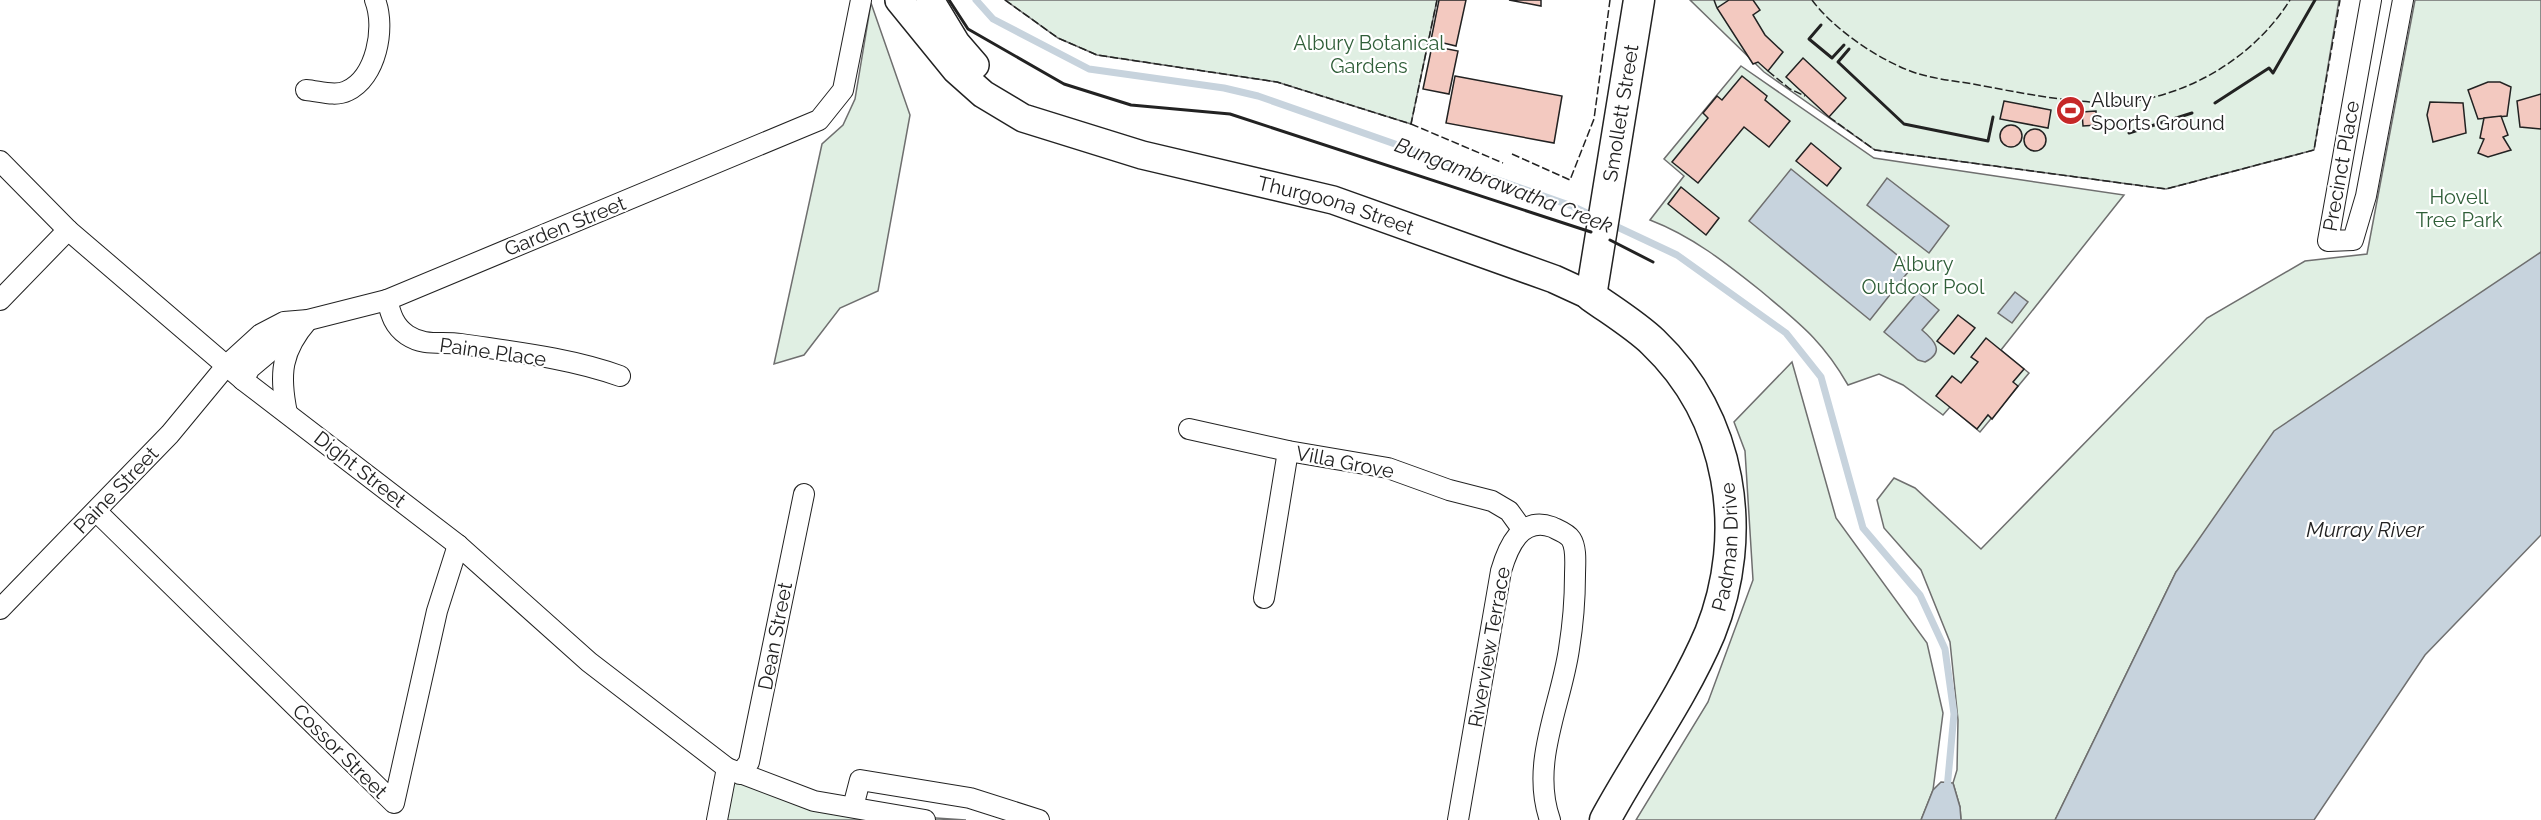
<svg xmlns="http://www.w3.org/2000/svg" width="2541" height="820" font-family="Raleway,sans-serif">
<rect width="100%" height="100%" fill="#fff"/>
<!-- green -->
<g fill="#e0efe3" stroke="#6f6f6f" stroke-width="1.5">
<polygon points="1005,0 1437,0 1411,124 1277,82 1097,55 1058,38"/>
<polygon points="1690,0 2339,0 2314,150 2166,189 1875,150 1764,72"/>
<polygon points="2415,0 2541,0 2541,253 2176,572 2055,820 1961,820 1960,807 1953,783 1957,770 1958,720 1950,642 1921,570 1884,528 1877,500 1894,478 1915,488 1981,549 2207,318 2305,261 2367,254"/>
<polygon points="871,3 910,115 878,291 840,308 804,355 774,364 822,144 843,125 855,99"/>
<path d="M1741,66L1874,158L2124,195L2001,350L2029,373L1980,432L1950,407L1943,415L1903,385L1879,374L1848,385C1822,340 1800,324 1761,291C1726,263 1692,236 1650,220L1684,176L1664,159Z"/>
<polygon points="1792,362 1836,518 1927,643 1943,713 1933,790 1921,820 1636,820 1708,702 1753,580 1745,451 1734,422"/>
<polygon points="730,771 906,816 966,820 722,820"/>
</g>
<!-- water -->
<g fill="#c7d3dd" stroke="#6f6f6f" stroke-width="1.5">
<polygon points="1791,169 1912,267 1870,320 1749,221"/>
<polygon points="1887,178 1949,226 1929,253 1867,205"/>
<polygon points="2541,252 2541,535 2425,655 2314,820 2055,820 2176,572 2274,431"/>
<path d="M1918,292L1939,310L1922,330C1935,341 1945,352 1925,362L1918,360L1884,332Z"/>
<polygon points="2015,292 2028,302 2012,323 1998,313"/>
<polygon points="1941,782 1953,783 1960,807 1961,820 1921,820 1933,790"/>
</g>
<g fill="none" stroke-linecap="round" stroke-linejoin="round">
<!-- stream -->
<g stroke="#c7d3dd" stroke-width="7">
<polyline points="976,0 993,19 1089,69 1224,88 1258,96 1572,206 1595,217"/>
<polyline points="1611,224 1677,255 1786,333 1821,377 1863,528 1920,595 1945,649 1954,714 1947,789"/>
</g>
</g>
<!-- building -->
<g fill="#f3c9c0" stroke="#222" stroke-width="1.5">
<polygon points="1439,0 1466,0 1456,46 1431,40"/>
<polygon points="1509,0 1541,0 1541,6"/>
<polygon points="1729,0 1753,0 1760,10 1753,15 1765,35 1783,52 1768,71 1758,62 1753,64 1717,8"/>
<polygon points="1432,46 1458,51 1449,94 1423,89"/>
<polygon points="1803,58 1846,98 1829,117 1786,77"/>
<polygon points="1455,76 1562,96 1554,143 1446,123"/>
<polygon points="1742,76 1767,96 1765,100 1790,121 1769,147 1744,127 1698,183 1672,162 1708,118 1703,113 1717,96 1722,100"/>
<polygon points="2488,82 2500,82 2511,87 2507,116 2478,119 2468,90"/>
<polygon points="2541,94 2541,129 2520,127 2517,101"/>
<polygon points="2004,101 2051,110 2048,128 2000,119"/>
<polygon points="2430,102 2463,103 2466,133 2433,142 2427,115"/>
<polygon points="2096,111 2097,125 2083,126 2082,112"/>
<polygon points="2501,116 2508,135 2503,137 2511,150 2488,157 2478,153 2484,139 2480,138 2484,118"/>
<circle cx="2011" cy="136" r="11"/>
<circle cx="2035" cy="140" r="11"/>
<polygon points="1811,143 1841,168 1827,186 1796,161"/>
<polygon points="1681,187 1719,218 1706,235 1668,204"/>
<polygon points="1958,315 1975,328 1954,354 1937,341"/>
<polygon points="1986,338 2024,369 2013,382 2018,386 1992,419 1988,415 1977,429 1936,396 1952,376 1961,383 1978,362 1971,357"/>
</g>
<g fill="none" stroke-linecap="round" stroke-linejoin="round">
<defs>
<g id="street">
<polyline points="2371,0 2328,241 2353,240 2366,196 2403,0"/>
<path d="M306,90C319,91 335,97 347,91C376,78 386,28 375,0"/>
<polyline points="0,161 68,230 243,380 458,545 589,662 727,768 814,801 925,820"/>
<polyline points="0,300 68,230"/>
<path d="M387,300C391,315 394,326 407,335C425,347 442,341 461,344C514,352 570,358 620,376"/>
<polyline points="243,380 250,368 294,331"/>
<path d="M287,413C279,374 281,351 308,320"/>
<polyline points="1189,429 1288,451 1388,468 1449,490 1492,501 1509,511 1522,529"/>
<polyline points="96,511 394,803 437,611 458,545"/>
<polyline points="1264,598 1288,451"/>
<polyline points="0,609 170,434 227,365 261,334 284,322 308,320 387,300 819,120 843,90 861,0"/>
<polyline points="740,774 749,762 804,494"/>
<polyline points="853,807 860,780 970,798 1039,820"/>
<polyline points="717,820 727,768"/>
<path d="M1458,820L1501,571C1508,547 1521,516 1552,527C1558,530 1567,533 1571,539C1577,548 1575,565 1575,575C1575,600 1573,624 1569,649C1561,705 1530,763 1550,820"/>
</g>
<g id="secondary">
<path id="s1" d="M899,0L956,70L983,94L1023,118L1142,155L1333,200L1554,279L1591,296"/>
<polyline points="930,0 956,43 975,65"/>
</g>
<g id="primary">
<path id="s2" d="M1605,820C1639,757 1682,699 1710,633C1750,534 1732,417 1653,342C1635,325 1612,311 1591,296L1639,0"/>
</g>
</defs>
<!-- street casing -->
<use href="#street" stroke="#222" stroke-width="22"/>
<!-- secondary casing -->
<use href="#secondary" stroke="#222" stroke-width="30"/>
<!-- primary casing -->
<use href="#primary" stroke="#222" stroke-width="33"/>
<!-- street -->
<use href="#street" stroke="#fff" stroke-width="20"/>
<!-- secondary -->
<use href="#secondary" stroke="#fff" stroke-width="27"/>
<!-- primary -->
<use href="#primary" stroke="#fff" stroke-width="30"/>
<!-- fence -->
<g stroke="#222" stroke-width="1.5" stroke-dasharray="8 3" stroke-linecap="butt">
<polyline points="1005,0 1058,38 1097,55 1277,82 1411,124 1437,0"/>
<polyline points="1714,0 1717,8"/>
<path d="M1812,0C1834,30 1883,63 1919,74C1936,79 1955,81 1973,84C2016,92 2092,108 2135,101C2197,91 2256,54 2290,0"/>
<polyline points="1768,71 1790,89 1805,96"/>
<polyline points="1829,117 1875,150 2166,189 2314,150 2340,0"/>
<polyline points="1411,124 1503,163"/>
<polyline points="1512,154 1570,180 1594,119 1610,0"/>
</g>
<!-- wall -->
<g stroke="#222" stroke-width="3">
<polyline points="949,0 968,29 1064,84 1131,105 1230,114 1591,232"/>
<polyline points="1821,25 1809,39 1832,58 1844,45"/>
<polyline points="1849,49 1838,62 1904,124 1988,141 1993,117"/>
<polyline points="2215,103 2269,68 2273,73 2315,0"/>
<polyline points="2129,133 2192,113"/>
<polyline points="1610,240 1653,262"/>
</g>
</g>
<!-- icons -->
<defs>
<symbol id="stadium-disc" viewBox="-11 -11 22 22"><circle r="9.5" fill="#c62828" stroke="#fff"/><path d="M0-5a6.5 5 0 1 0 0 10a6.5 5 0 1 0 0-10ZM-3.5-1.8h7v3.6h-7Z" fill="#fff"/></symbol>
</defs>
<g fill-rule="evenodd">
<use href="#stadium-disc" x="2054" y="94" width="33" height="33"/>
</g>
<g text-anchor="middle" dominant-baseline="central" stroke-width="4.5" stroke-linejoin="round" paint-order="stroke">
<!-- park labels -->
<g font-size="20" fill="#2f5e38" stroke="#fff">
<text x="1369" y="43">Albury Botanical<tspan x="1369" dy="23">Gardens</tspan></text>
<text x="2459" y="197">Hovell<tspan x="2459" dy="23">Tree Park</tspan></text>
<text x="1923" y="264">Albury<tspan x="1923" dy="23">Outdoor Pool</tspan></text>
</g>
<!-- poi labels -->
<g font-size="20" fill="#222" stroke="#fff" text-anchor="start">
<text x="2091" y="100">Albury<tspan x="2091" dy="23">Sports Ground</tspan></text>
</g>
<!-- street labels -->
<g font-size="20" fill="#222" stroke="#fff">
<text stroke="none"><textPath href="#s2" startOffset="792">Smollett Street</textPath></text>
<text transform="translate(2341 166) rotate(-80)">Precinct Place</text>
<text stroke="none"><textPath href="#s1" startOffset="498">Thurgoona Street</textPath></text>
<text transform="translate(565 226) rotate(-22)">Garden Street</text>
<text transform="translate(493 352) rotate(8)">Paine Place</text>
<text transform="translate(1345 462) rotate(11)">Villa Grove</text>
<text transform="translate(360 469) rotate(38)">Dight Street</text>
<text transform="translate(116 490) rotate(-46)">Paine Street</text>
<text stroke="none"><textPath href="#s2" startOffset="303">Padman Drive</textPath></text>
<text transform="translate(775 636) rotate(-79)">Dean Street</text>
<text transform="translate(1489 647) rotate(-80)">Riverview Terrace</text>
<text transform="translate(340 751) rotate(45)">Cossor Street</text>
</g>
<!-- water labels -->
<g font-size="21" font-style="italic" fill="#222" stroke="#fff">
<text transform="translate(1504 185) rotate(21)">Bungambrawatha Creek</text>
<text x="2365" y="529">Murray River</text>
</g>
</g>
</svg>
